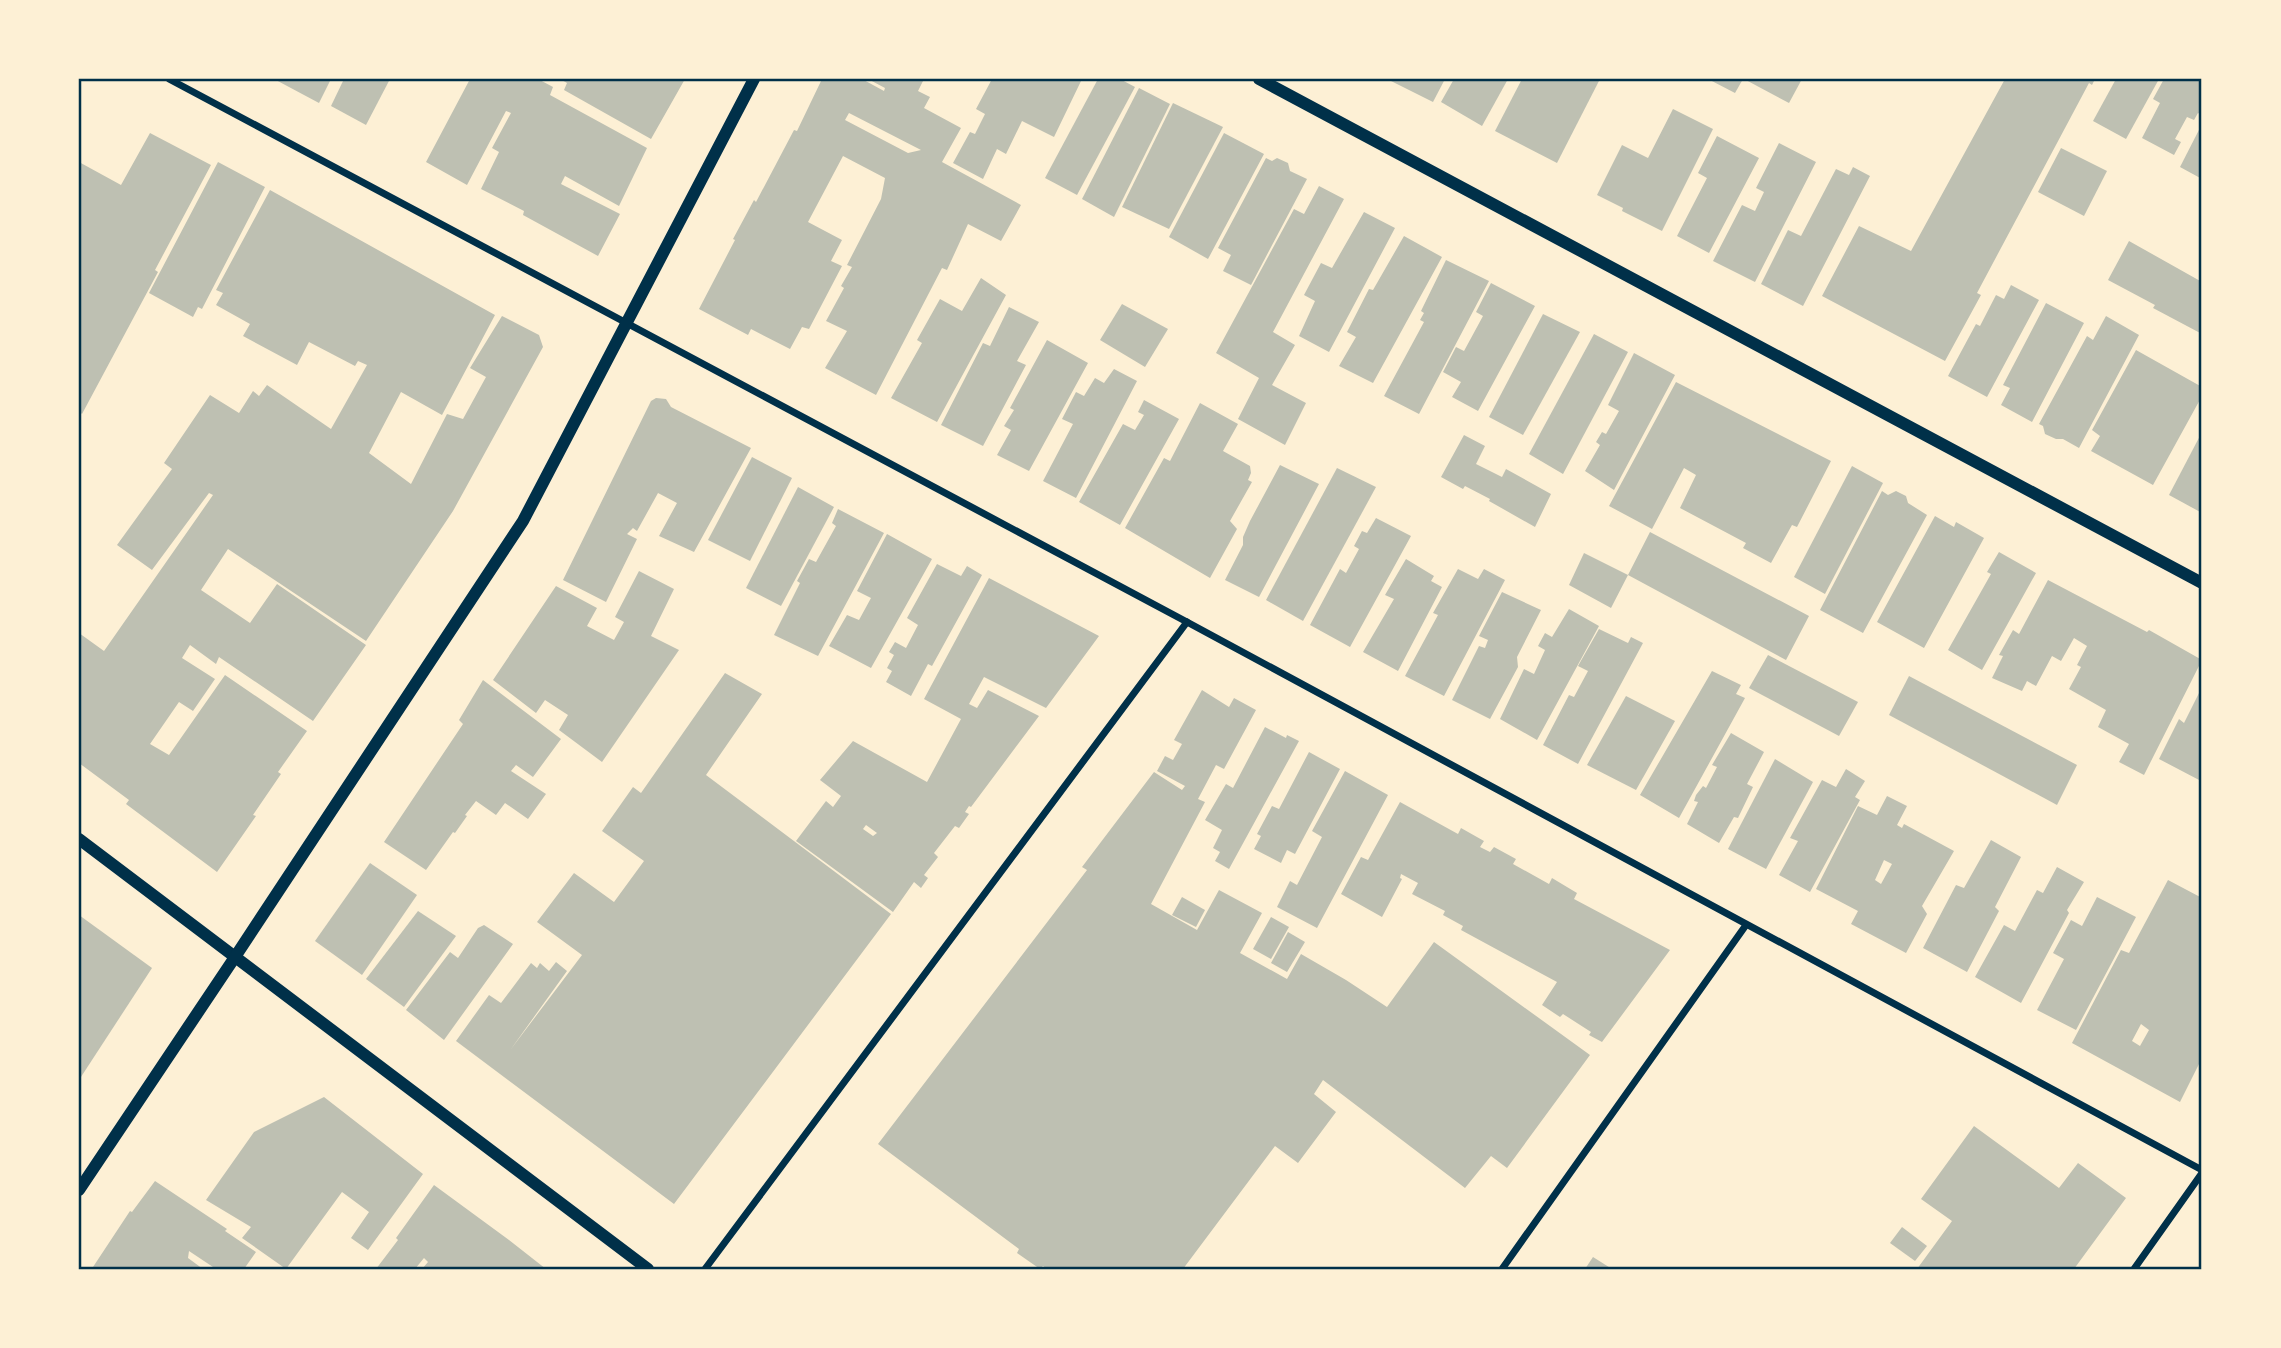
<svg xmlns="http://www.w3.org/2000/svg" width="2281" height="1348" font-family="'Source Serif 4',serif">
<rect width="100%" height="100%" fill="#fdf0d5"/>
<!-- building -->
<g fill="#bec0b2" fill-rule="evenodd">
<polygon points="274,79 331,79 319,103"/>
<polygon points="344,79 390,79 366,125 331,106"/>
<polygon points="470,79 538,79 553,87 550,95 647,148 619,206 565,176 561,184 620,214 598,256 523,215 524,211 481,189 499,152 492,148 511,113 506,111 467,185 426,162"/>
<polygon points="560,79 685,79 651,139 564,90 567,83"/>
<path d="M822,79H862L884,91L885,88L868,79H924L918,91L930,97L924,108L961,128L942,162L1021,205L1001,241L968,224L947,270L942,268L876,395L825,368L847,331L826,321L844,288L841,286L852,267L847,265L881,199L885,178L843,156L808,222L842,240L831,261L842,266L809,329L802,327L790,349L751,329L748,335L699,309L735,240L733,239L754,200L756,202L794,130L797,131ZM849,113L921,150L908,153L845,120Z"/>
<polygon points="992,79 1082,79 1054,137 1022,121 1006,154 997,149 983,179 953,163 970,132 975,134 985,114 976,109"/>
<polygon points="1098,79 1120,79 1135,87 1077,195 1045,178"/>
<polygon points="1387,79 1445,79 1433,102"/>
<polygon points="1454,79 1508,79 1482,126 1441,102"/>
<polygon points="1522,79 1600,79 1557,163 1495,131"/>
<polygon points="1708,79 1743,79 1735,93"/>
<polygon points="1744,79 1802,79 1789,103"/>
<polygon points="2005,79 2095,79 2092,85 2089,83 1977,293 1981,295 1945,361 1822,296 1859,226 1911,251"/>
<polygon points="2116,79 2159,79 2126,139 2093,121"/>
<polygon points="2164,79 2202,79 2202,115 2198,113 2194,120 2187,117 2175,139 2181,142 2174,155 2142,138 2160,103 2153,99"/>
<polygon points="1139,88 1170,104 1114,217 1082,199"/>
<polygon points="1173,103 1223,127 1169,229 1122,207"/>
<polygon points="1673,109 1713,129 1662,231 1622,211 1623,208 1597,195 1622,145 1648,158"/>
<polygon points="2202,124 2202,179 2180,167"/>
<polygon points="150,133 211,165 155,270 158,272 82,414 79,411 79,162 121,185"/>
<polygon points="1224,133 1264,154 1208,259 1169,237"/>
<polygon points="1717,136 1759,158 1709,253 1677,236 1707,178 1698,173"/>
<polygon points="1779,143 1816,162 1755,282 1713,261 1742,205 1755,211 1764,192 1756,188"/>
<polygon points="2061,148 2107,171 2084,216 2038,192"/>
<polygon points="1266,158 1272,161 1277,158 1288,163 1290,171 1307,179 1251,285 1223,271 1231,255 1218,248"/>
<polygon points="218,162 265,187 202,309 198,307 193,317 149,293"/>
<polygon points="1853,167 1870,176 1803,306 1761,284 1788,230 1801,236 1836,169 1849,175"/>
<polygon points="1319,186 1344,199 1273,332 1295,345 1272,385 1306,403 1285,445 1238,419 1259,378 1216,353 1294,209 1304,214"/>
<polygon points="270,190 495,315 442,415 401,392 369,453 411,484 447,414 463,419 486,377 470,368 502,316 539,335 543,347 453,511 366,641 228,549 201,590 250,623 277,584 366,645 313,721 219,657 216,664 190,645 182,658 215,679 193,711 179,702 150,744 169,755 225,675 307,731 278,772 281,774 253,815 256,816 217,872 126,804 129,800 79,763 79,633 104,651 213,495 209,493 152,570 117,545 172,469 164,463 210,395 239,413 253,391 259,396 267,385 331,429 367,365 358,361 355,366 309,342 297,365 243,336 250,324 216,305 223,293 216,290"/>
<polygon points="1364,212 1395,228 1329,352 1299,336 1315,301 1304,295 1321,263 1332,268"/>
<polygon points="1404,236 1442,257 1373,383 1339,366 1356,337 1347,332 1369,289 1373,290"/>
<polygon points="2129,241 2202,282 2202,334 2153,308 2155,305 2108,280"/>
<polygon points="1446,260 1489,281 1419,414 1384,396 1424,322 1420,320 1424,313 1421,311"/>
<polygon points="981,278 1006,295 937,422 891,398 922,343 917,340 940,299 962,311"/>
<polygon points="1491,283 1535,306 1478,411 1452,397 1461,382 1443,372 1456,347 1464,351 1483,316 1476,312"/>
<polygon points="2011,285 2039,300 1987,397 1948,376 1976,324 1980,326 1996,295 2004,299"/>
<polygon points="2046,303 2084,323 2032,422 2001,405 2010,388 2003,385"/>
<polygon points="1122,304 1168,329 1145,367 1100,340"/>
<polygon points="1009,307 1039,322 1017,361 1026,365 983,446 941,425 983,343 990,346"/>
<polygon points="1543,314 1580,332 1523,435 1489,417"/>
<polygon points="2106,316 2139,335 2079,448 2063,439 2056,439 2045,434 2043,426 2039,424 2087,336 2093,340"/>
<polygon points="1594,334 1628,352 1563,474 1529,454"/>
<polygon points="1047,340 1088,363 1029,471 997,455 1011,430 1004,426 1014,410 1010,408"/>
<polygon points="2136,350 2202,387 2202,396 2153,485 2091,451 2100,436 2092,430"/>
<polygon points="1634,353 1675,375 1614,490 1585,471 1600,445 1596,442 1602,432 1606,434 1619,411 1608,405"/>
<polygon points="1114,369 1137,381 1076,498 1043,481 1073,424 1062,419 1076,392 1084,396 1095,378 1104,383"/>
<polygon points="1676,382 1831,461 1797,527 1792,525 1771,563 1743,548 1746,543 1680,508 1696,475 1684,468 1652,529 1609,506"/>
<polygon points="656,398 666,399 671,407 751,448 694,552 659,536 677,503 658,493 637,531 633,528 627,534 637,539 606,602 563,580 651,401"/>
<polygon points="1144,400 1179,419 1120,525 1079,502 1123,424 1135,430 1144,415 1138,412"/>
<polygon points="1200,403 1238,424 1223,451 1250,466 1251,473 1248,480 1252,482 1230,521 1237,529 1210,578 1125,528 1164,458 1170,461"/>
<polygon points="2202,432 2202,513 2169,495"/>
<polygon points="1464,435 1485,446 1476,464 1502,477 1506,469 1551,494 1535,527 1489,501 1490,499 1465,486 1463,489 1441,477"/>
<polygon points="752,457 792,478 750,561 708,540"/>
<polygon points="1280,465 1319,484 1259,597 1225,580 1243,545 1243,537 1250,521"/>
<polygon points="1852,466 1883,483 1825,594 1794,577"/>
<polygon points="1337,468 1376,487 1303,621 1266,600"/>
<polygon points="798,487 834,507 781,606 746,588"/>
<polygon points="1882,491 1888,495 1896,491 1906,496 1908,503 1927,515 1863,633 1820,610"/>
<polygon points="838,509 884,533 818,656 774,635 800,583 797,581 809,559 816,562 836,526 832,523"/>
<polygon points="1935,516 1954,527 1956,522 1984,538 1924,648 1877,622"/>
<polygon points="1376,518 1411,536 1350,647 1310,625 1340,569 1346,573 1359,549 1354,546 1362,531 1367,533"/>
<polygon points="1650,532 1809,616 1786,660 1628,575 1611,608 1569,585 1584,553 1628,575"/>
<polygon points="887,534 932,559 871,668 829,646 847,615 859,620 871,598 857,591"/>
<polygon points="1999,552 2036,573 1982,670 1948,650 1991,574 1987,572"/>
<polygon points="1406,559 1434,576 1431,581 1442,587 1398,671 1363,652 1394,599 1385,595"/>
<polygon points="937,564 961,576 967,566 982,575 932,666 928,664 911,696 886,682 892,671 887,668 894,655 889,652 895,642 906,648 918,625 907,618"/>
<polygon points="1458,569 1478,579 1484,569 1505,580 1444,696 1405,676 1438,615 1433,613"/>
<polygon points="639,571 674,589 651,636 679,650 602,762 559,730 568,715 545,700 536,713 493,680 556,586 597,608 587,626 614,640 624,622 615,617"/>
<path d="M989,578L1099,636L1046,708L984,677L969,704L977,708L988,690L1039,716L971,807L969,806L965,812L969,814L959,828L955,826L934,853L938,857L924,875L928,878L921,888L914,882L893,912L796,841L826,801L833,807L841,796L820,780L853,741L927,782L961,719L924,699ZM866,825L877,833L873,836L863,829Z"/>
<polygon points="2048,580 2147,632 2149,630 2202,660 2144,775 2119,762 2129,744 2098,727 2106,710 2069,689 2081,667 2077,665 2087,646 2074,638 2061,661 2052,656 2036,686 2027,681 2022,691 1992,678 2003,656 1999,655 2013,630 2019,634"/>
<polygon points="1502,592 1541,610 1517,657 1518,667 1490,719 1452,700 1479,646 1485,648 1488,640 1479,636"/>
<polygon points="1569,609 1599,626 1537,740 1500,719 1524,669 1534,674 1545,650 1538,646 1545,633 1552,637"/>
<polygon points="1599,629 1628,643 1631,637 1643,643 1578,764 1543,745 1569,695 1574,697 1588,671 1578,666"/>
<polygon points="1768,655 1858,702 1839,736 1749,688"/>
<polygon points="1712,671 1741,685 1736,694 1745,698 1679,818 1640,795"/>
<polygon points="725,673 762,694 706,775 891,914 674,1204 456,1041 489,995 501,1003 531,963 537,968 540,963 549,971 556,962 567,971 511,1049 582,955 537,922 574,873 614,902 644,861 602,831 633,787 641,793"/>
<polygon points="1909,676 2077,765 2057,805 1889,715"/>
<polygon points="483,680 561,739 533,777 516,765 511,771 546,794 528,819 505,803 496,815 476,801 465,815 467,816 455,833 453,832 426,870 384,842 463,724 459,720"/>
<polygon points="2202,687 2202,779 2201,781 2159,759 2179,719 2184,723"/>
<polygon points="1202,690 1229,707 1234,698 1256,710 1224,769 1216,765 1198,799 1205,802 1151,904 1197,930 1219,890 1262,913 1240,953 1287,979 1301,954 1346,980 1387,1007 1434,942 1590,1055 1507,1168 1491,1156 1465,1188 1323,1080 1314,1094 1336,1112 1298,1163 1275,1146 1183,1269 1047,1269 1043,1266 1040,1269 1017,1253 1019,1249 878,1144 1087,870 1082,867 1154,772 1182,790 1185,786 1157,771 1165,756 1173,760 1182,744 1174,740"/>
<polygon points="1626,696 1675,721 1636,790 1587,765"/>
<polygon points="1265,727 1286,738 1287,735 1299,741 1229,869 1215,861 1220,852 1213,848 1222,830 1205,820 1226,784 1233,788"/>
<polygon points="1731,733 1764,752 1747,784 1753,787 1738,818 1734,817 1719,843 1687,824 1698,802 1694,801 1696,795 1703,786 1706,788 1717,767 1712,765"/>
<polygon points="1309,752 1340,769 1295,854 1287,850 1281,863 1254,849 1261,836 1257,834 1272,806 1279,809"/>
<polygon points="1775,759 1813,782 1766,869 1728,849"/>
<polygon points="1846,769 1865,781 1855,797 1860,800 1810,892 1779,875 1798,841 1790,838 1822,780 1836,787"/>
<polygon points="1345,771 1388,795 1317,928 1277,907 1290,881 1297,885 1322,837 1312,831"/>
<path d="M1887,796L1907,806L1897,825L1902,828L1904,824L1954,851L1922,906L1927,914L1906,953L1851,924L1858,911L1816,889L1858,806L1877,815ZM1884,860L1892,864L1881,884L1875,880Z"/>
<polygon points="1400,802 1458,834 1461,828 1484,841 1480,847 1490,852 1494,847 1516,859 1513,864 1549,884 1552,878 1577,893 1574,899 1670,950 1602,1042 1589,1035 1591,1032 1563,1014 1560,1017 1542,1005 1557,982 1461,930 1463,926 1443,915 1445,911 1412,894 1418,883 1401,874 1400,878 1402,879 1382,917 1341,894 1361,857 1368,860"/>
<polygon points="1991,840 2021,857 1995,907 1999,911 1967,972 1923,948 1956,885 1964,888"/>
<polygon points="370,863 417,895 362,975 315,941"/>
<polygon points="2057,867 2084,882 2067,910 2069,913 2021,1003 1975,977 2004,925 2015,931 2037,890 2043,893"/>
<path d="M2168,880L2202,898V1058L2180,1102L2072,1043L2121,950L2129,953ZM2141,1024L2149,1030L2140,1046L2132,1041Z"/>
<polygon points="1182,897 1205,910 1196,927 1172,915"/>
<polygon points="2097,897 2136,917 2076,1030 2037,1010 2064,959 2053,953 2071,920 2082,926"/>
<polygon points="418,911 456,936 404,1007 366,979"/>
<polygon points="79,915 152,968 79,1080"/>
<polygon points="1271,917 1289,927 1271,959 1253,949"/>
<polygon points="484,925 513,944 444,1040 406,1010 450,952 458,958 478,928"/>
<polygon points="1288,932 1305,942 1287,972 1271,963"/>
<polygon points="324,1097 423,1174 368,1250 351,1238 369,1212 342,1192 286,1269 242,1238 251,1227 206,1200 254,1132"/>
<polygon points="1974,1126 2059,1188 2078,1163 2126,1198 2074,1269 1917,1269 1952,1221 1921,1199"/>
<polygon points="155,1181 227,1229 225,1231 256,1252 244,1269 216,1269 189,1251 188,1258 203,1269 96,1269 93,1267 130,1211 132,1212"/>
<polygon points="434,1185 509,1240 546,1269 422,1269 428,1262 424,1258 415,1269 376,1269 398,1240 396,1238"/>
<polygon points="1902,1227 1927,1246 1915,1261 1890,1243"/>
<polygon points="1593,1257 1612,1269 1585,1269"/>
</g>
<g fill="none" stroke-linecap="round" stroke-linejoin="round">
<!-- minor -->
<g stroke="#003049" stroke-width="7">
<polyline points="169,79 1187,622 2202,1170"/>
<polyline points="705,1269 1187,622"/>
<polyline points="1502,1269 1746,925"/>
<polyline points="2134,1269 2202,1173"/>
</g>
<!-- tertiary -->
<g stroke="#003049" stroke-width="12">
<polyline points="1259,79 2202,583"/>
<polyline points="79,839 648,1269"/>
<polyline points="79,1190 235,957 523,521 754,79"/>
</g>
</g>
<!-- border -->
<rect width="2281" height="1348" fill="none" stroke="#fdf0d5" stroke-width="161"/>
<rect x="80" y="80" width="2120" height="1188" fill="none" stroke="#003049" stroke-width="2.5"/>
</svg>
